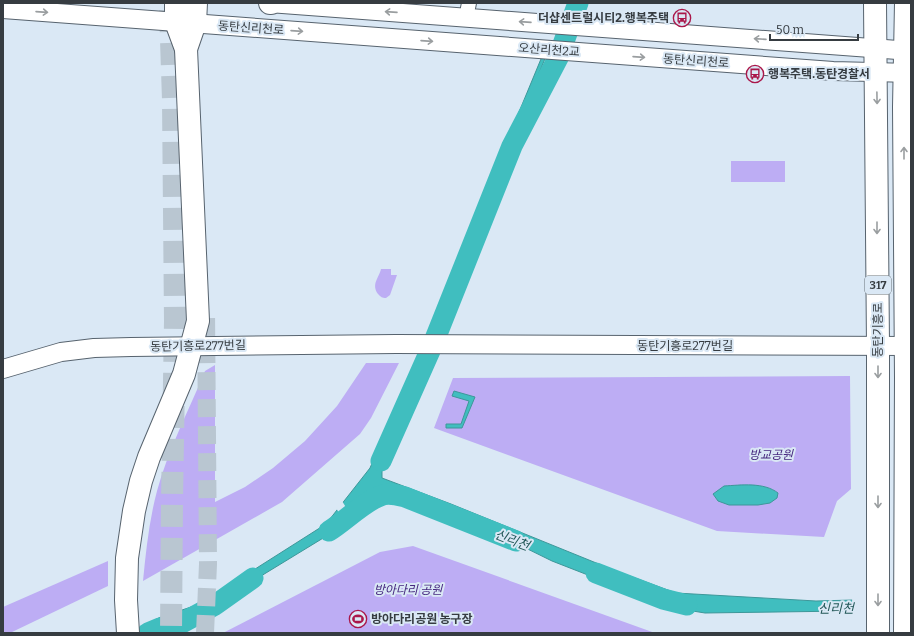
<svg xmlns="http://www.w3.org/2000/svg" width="914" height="636" font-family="Bitter,'Noto Sans KR',serif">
<rect width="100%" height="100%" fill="#dae8f5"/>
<!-- green -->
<g fill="#bdadf4">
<rect x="731" y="161" width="54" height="21"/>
<path d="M381,269H391V275H397L390,295L386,298C382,298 381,297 378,294C371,284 379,278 381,269Z"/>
<path d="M366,363H399L371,418L360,434L282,502L143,581C146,551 149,521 157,491C168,450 189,410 205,371L215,365V502L245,487L273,468L305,441L337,406Z"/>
<polygon points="850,376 851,489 837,501 824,537 717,531 434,428 453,378"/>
<polygon points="413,546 655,633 223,633 380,552"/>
<polygon points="108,561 108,586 10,633 3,633 3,607"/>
</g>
<!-- water -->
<g fill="#40bebf" stroke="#3d9799">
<polygon points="548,42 551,44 430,339 425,339"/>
<polygon points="421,351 424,352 382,463 382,478 451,504 616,571 676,593 816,601 891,599 896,605 892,603 892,613 847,611 705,613 668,607 659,598 621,583 611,584 552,561 491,531 464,521 448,511 442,504 378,487 338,529 261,576 160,633 123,633 161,617 200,604 326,524 370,468"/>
<polygon points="454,391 475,397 462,428 446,428 446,424 461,424 469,401 452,396"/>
<path d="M724,486C741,485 764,482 778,493L777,498L770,503L758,505H729L718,501L713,494Z"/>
</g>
<!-- pier -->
<g fill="#dae8f5">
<polygon points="342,501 352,517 346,524 336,508"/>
<polygon points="891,597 893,600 899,597 896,613 893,605 894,613 892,615 853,613 852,598"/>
<polygon points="156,617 158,633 121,633 123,631"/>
</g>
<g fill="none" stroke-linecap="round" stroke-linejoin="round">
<!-- river -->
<g stroke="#40bebf" stroke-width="21">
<polyline points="381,461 433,344 512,146 558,58 578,3"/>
<path d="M329,531C344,522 367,499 383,495C390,493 397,495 405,497L516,541"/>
<polyline points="596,573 663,599 687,605"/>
<polyline points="148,633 160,628 180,624 215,605 253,578"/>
</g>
<!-- tertiary-tunnel -->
<polyline stroke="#b9c6d1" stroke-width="18" stroke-dasharray="18 9" stroke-linecap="butt" points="205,633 208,564 206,310"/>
<!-- trunk-tunnel -->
<polyline stroke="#b9c6d1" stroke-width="22" stroke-dasharray="22 11" stroke-linecap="butt" points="170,10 173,100 175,321 172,501 171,633"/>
<defs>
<polyline id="minor" points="466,18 469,3"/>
<g id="tertiary">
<polyline points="269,3 911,51"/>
<polyline points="3,9 833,71 911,73"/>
<polyline points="3,369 61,352 94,348 131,347 396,344 911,346"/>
</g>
<g id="primary">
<polyline points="875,3 878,346 878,633"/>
<polyline points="186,49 195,23 196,3"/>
<polyline points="128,633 126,600 127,558 134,511 141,481 149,457 184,374 198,321 186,49 176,22 176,3"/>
<polyline points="905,633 906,377 904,107 906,3"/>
</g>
<polyline id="trunk" points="270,3 271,3"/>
</defs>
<!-- minor casing -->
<use href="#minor" stroke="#57636e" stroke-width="16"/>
<!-- tertiary casing -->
<use href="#tertiary" stroke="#57636e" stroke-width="20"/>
<!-- primary casing -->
<use href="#primary" stroke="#57636e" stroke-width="24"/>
<!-- trunk casing -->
<use href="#trunk" stroke="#57636e" stroke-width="24"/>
<!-- minor -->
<use href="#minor" stroke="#fff" stroke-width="14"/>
<!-- tertiary -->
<use href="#tertiary" stroke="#fff" stroke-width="18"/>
<!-- primary -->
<use href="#primary" stroke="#fff" stroke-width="22"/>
<!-- trunk -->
<use href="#trunk" stroke="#fff" stroke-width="22"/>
</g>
<!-- one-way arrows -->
<defs><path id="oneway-shaft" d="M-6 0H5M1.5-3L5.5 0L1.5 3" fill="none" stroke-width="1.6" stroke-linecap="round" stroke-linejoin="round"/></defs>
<g stroke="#9a9ea0">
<use href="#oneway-shaft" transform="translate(42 12) rotate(4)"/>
<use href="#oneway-shaft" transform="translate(391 12) rotate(-176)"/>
<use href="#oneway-shaft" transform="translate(525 22) rotate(-176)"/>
<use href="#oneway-shaft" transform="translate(297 31) rotate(4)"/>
<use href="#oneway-shaft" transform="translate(760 39) rotate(-176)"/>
<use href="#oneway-shaft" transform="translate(427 41) rotate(4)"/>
<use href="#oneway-shaft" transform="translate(639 57) rotate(4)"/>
<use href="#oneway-shaft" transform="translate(877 98) rotate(89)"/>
<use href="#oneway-shaft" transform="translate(904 153) rotate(-90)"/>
<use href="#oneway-shaft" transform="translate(877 228) rotate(90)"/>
<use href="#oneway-shaft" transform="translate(878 372) rotate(90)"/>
<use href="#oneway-shaft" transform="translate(878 502) rotate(90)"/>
<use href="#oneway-shaft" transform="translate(878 600) rotate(90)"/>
</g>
<!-- icons -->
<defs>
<symbol id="bus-ring" viewBox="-11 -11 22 22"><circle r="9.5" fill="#dae8f5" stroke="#aa174a" stroke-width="1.5"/><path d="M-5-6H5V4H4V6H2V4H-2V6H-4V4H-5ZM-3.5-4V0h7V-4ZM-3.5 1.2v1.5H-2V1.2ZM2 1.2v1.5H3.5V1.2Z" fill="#aa174a"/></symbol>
<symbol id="stadium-ring" viewBox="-11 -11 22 22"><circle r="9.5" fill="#dae8f5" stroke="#aa174a" stroke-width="1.5"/><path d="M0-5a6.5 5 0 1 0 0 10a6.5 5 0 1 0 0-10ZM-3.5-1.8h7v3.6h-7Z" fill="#aa174a"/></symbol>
</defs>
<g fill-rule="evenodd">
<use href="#bus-ring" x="672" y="8" width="20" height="20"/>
<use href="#bus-ring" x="745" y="64" width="20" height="20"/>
<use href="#stadium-ring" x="348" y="609" width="20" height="20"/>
</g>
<g text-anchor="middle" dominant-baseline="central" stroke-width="4" stroke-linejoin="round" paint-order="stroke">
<!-- shield labels -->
<rect fill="#dae8f5" stroke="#677077" stroke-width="1" x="865" y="276" width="26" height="18" rx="3"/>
<g font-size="11" font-weight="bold" fill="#363c41">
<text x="878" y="285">317</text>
</g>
<!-- poi labels -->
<g font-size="12" font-weight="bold" fill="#363c41" stroke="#dae8f5" text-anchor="start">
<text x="669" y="18" text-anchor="end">더샵센트럴시티2.행복주택</text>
<text x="768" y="74">행복주택.동탄경찰서</text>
<text x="371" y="619">방아다리공원 농구장</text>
</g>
<!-- street labels -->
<g font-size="12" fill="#363c41" stroke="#dae8f5">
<text transform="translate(251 28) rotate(4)">동탄신리천로</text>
<text transform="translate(549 50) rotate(4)">오산리천2교</text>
<text transform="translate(696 61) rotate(4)">동탄신리천로</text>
<text transform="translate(878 330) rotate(-90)">동탄기흥로</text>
<text transform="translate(198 346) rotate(-1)">동탄기흥로277번길</text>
<text x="685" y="346">동탄기흥로277번길</text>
</g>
<!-- park labels -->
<g font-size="12" font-style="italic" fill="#46287f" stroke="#dae8f5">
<text x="771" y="455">방교공원</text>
<text x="408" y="590">방아다리 공원</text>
</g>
<!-- water labels -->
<g font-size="13" font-style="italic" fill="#245859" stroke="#dae8f5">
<text transform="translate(512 540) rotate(21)">신리천</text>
<text x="836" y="608">신리천</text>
</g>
</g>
<!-- border -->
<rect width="914" height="636" fill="none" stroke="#363c41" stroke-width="8"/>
<!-- scale -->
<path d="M770 34v6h88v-6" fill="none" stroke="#363c41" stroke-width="2"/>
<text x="776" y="34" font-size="12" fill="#363c41" stroke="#dae8f5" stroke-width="3" paint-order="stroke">50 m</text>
</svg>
